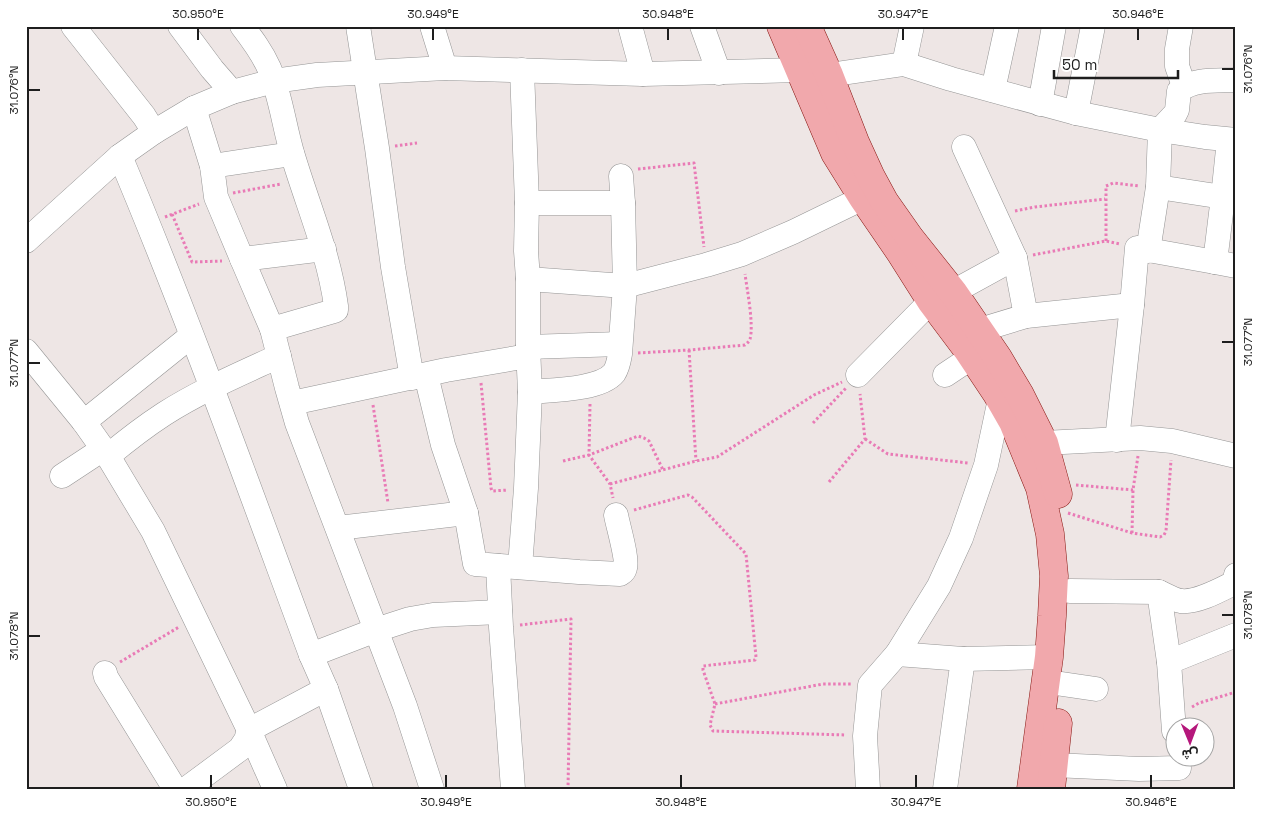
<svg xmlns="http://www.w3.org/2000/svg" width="1262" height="815" font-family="'Space Grotesk',Vazirmatn,sans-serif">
<rect width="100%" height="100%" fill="#eee6e5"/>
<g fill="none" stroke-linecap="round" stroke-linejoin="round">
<defs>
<g id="minor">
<polyline points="73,26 144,116 154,132 194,108 232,92 274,81 317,75 445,68 643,74 799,70"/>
<polyline points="180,26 212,69 232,92"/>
<path d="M242,26C252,39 262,52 269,68C281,96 284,127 293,156C308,206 329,254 336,306V310L334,311L272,329"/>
<polyline points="358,26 377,148 393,267 412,378"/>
<polyline points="432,26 445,68"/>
<polyline points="630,26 643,74"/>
<polyline points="702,26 719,73"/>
<polyline points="1181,26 1177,49 1177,66 1184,86"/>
<polyline points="904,64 912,26"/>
<polyline points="829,75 904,64 951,79 1076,113 1160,130 1205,137 1236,140"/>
<polyline points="993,90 1007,26"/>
<polyline points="1040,104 1054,26"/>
<polyline points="194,108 212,166 216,197 242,259 272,329 287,388 297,423 405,706 432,789"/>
<polyline points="1076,113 1093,26"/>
<polyline points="964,147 1015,258 1026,316"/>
<path d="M120,156C189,320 249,488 311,655L326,689L361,789"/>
<polyline points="212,166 292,154"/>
<polyline points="1158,187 1223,197 1215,262"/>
<polyline points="1223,197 1229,140"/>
<polyline points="527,203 623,203"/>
<polyline points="26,241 120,156 154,132"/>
<path d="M1148,251L1158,187L1160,130L1175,114L1177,110L1179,91C1193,78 1218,81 1236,80"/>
<polyline points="242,259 324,249"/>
<polyline points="528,279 625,286 706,265 742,254 793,232 863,198"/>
<polyline points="953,292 1015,258"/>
<polyline points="980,330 1026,316 1132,305"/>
<polyline points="528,347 620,344"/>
<polyline points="26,351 84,422 108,456"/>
<path d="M426,375L443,445L466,513L475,564L579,572L620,574C623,572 624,572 625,568C628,559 618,526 616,515"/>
<polyline points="858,375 931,301"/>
<polyline points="945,375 972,357"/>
<path d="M530,392C551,390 600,390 614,373C618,367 619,360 620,354L625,286L623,203L621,176"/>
<polyline points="292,403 446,370 528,356"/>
<polyline points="84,422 191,336"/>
<polyline points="1117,440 1132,305 1137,248 1215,262 1236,266"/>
<polyline points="1044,443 1140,438 1172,441 1236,456"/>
<polyline points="62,476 103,449"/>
<polyline points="338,528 466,513"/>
<polyline points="498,566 501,627 513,789"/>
<polyline points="520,567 526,488 530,392 528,347 528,279 526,251 527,203 522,70"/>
<path d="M1070,591L1159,592C1166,595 1173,600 1181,601C1197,603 1220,590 1234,583L1236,575"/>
<polyline points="1159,592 1169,662 1174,731"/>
<polyline points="897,654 963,659 1049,657"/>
<polyline points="311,655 376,630 410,619 433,615 500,612"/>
<polyline points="1169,662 1236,635"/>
<polyline points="105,673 106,677 175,789"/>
<polyline points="1062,684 1096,689"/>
<polyline points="1054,765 1139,769 1179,768"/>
<polyline points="186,789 240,749 246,740 249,730 326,689"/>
<path d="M275,789L249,730L153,531L108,456C126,441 144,427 164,414C200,391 240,374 279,356"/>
<polyline points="868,789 865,736 870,685 897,654 939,586 961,538 986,465 1000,399"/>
<polyline points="945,789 963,659"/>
</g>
<g id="major">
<polyline points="781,26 835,153 863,198 900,252 931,301 967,349 997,394 1013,422 1040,488 1050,534 1054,576 1052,616 1049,657 1031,789"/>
<polyline points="807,26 829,75 855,142 871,177 884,201 910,238 953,292 998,358 1020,395 1044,443 1058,494"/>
<polyline points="1051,789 1058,723"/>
</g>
</defs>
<!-- minor casing -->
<use href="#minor" stroke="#959595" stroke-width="25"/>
<!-- major casing -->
<use href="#major" stroke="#871611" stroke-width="29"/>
<!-- path -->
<g stroke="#e97bb6" stroke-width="3" stroke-dasharray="2.5 2.5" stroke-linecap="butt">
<polyline points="395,146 417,143"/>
<polyline points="638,169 694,163 704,247"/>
<polyline points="233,193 281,184"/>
<polyline points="1015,211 1035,207 1105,199"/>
<polyline points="172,214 192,262 222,261"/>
<polyline points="165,217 199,204"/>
<polyline points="1106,241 1106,186 1113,183 1140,186"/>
<polyline points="1033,255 1106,241 1120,244"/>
<polyline points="689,350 696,461"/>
<path d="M638,353L689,350L745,345C747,343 749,342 750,339C754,325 747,289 745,274"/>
<polyline points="481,383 491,488 492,491 508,490"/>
<polyline points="590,404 589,455 610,484 613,498"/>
<polyline points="373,405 388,503"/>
<polyline points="813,423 846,388"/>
<polyline points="865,439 888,454 968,463"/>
<polyline points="563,461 589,455 638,436 644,438 649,441 663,470"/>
<polyline points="829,482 865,439 860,394"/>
<polyline points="610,484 696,461 717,457 814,395 842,382"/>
<polyline points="1076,485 1133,490"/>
<polyline points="634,510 688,495 692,497 746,554 756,657 755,660 703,666 703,670 715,704 710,725 713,731 846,735"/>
<polyline points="1068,513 1132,533 1160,537 1164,535 1166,531 1171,460"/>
<polyline points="1132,533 1133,490 1138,456"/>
<polyline points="520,625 571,619 568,789"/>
<polyline points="120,662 179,627"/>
<polyline points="715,704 823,684 852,684"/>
<polyline points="1192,707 1199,703 1236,692"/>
</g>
<!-- minor -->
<use href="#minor" stroke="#fff" stroke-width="24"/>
<!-- major -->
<use href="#major" stroke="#f1a8ac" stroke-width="28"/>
</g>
<!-- ticks -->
<path fill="none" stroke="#1e1e1e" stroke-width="2" d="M198,28V40M433,28V40M668,28V40M903,28V40M1138,28V40M1222,69H1234M28,90H40M1222,342H1234M28,363H40M1222,615H1234M28,636H40M211,775V788M446,775V788M681,775V788M916,775V788M1151,775V788"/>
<!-- border -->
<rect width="1262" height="815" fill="none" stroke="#ffffff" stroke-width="55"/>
<!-- north arrow -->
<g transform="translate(1190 742) rotate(179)"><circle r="24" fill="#ffffff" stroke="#a5a5a5"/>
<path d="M0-4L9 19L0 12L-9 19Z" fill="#b5177b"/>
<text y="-8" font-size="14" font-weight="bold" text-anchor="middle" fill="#1e1e1e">ش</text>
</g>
<!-- scale -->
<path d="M1054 70v8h124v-8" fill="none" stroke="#1e1e1e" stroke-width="2.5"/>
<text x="1062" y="70" font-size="15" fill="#1e1e1e" stroke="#ffffff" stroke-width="4" paint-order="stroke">50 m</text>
<rect x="28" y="28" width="1206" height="760" fill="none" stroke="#1e1e1e" stroke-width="2"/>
<g font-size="12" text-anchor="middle" fill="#1e1e1e">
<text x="198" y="18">30.950°E</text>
<text x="433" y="18">30.949°E</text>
<text x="668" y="18">30.948°E</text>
<text x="903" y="18">30.947°E</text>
<text x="1138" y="18">30.946°E</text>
<text transform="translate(1248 69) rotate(-90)" y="4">31.076°N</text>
<text transform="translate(14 90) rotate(-90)" y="4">31.076°N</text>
<text transform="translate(1248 342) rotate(-90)" y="4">31.077°N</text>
<text transform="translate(14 363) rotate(-90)" y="4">31.077°N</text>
<text transform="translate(1248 615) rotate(-90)" y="4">31.078°N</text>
<text transform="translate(14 636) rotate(-90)" y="4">31.078°N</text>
<text x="211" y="806">30.950°E</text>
<text x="446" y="806">30.949°E</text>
<text x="681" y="806">30.948°E</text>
<text x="916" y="806">30.947°E</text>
<text x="1151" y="806">30.946°E</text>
</g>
</svg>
